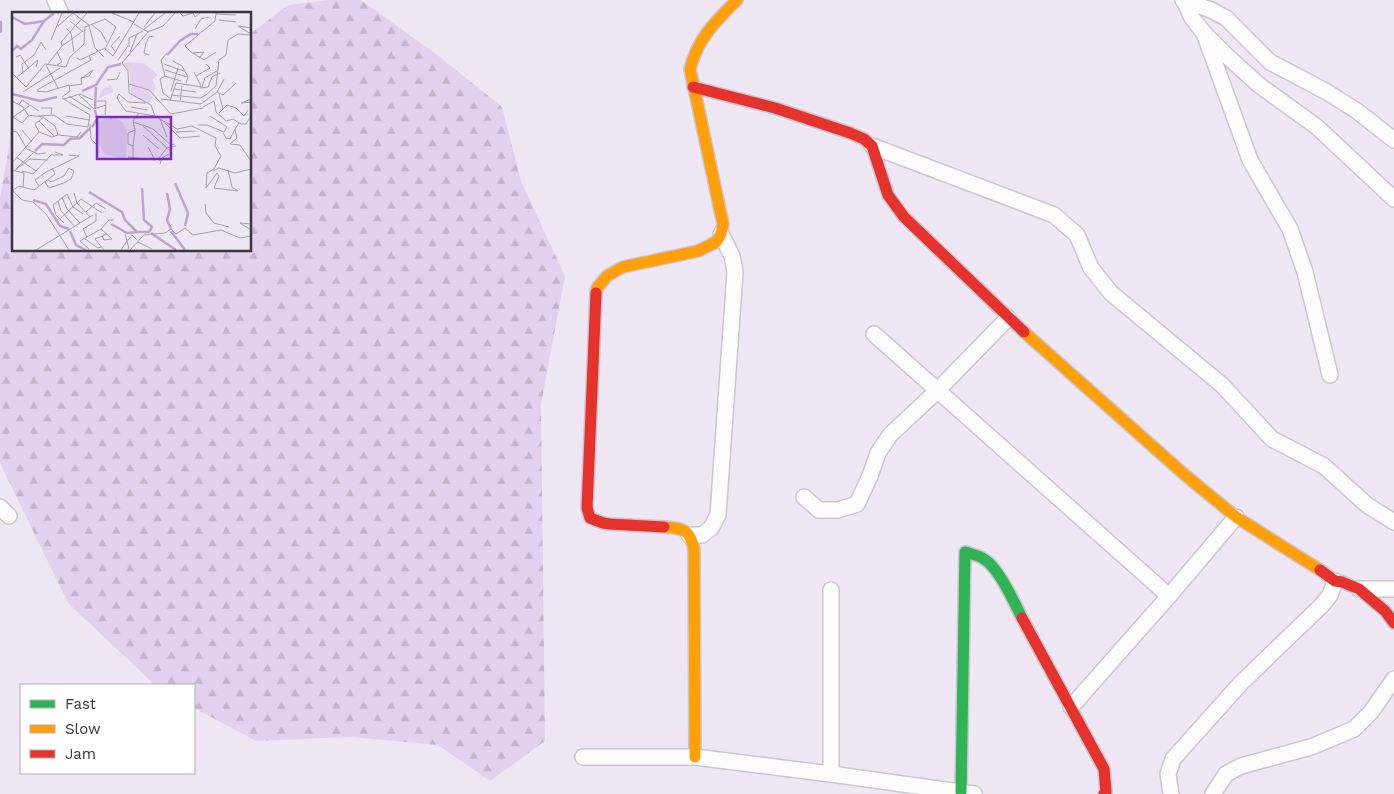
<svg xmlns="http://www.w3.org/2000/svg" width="1394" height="794" font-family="'Work Sans',sans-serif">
<defs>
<pattern id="forest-firs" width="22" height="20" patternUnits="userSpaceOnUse" patternTransform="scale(1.25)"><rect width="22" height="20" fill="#e3d2ef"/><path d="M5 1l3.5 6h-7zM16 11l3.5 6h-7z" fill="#c4b5ce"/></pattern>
</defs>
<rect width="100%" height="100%" fill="#efe8f4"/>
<!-- forest -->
<polygon fill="url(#forest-firs)" points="330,0 361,0 440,57 502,107 521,181 565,276 541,404 545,741 490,781 438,745 351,737 256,741 194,708 194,685 155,685 68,603 0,463 0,198 8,153 14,100 14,250 250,250 250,34 288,5"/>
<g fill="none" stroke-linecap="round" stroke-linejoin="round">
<!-- stream -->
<polyline stroke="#bda4ce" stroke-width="4.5" points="0,23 0,31"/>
<defs>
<g id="street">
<polyline points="55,0 61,14"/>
<polyline points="1183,0 1211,10 1226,18 1270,62 1327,92 1357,111 1394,140"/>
<polyline points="1184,0 1192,18 1204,33 1228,57 1259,85 1317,127 1394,199"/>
<polyline points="1204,33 1250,160 1290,229 1305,272 1330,375"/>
<polyline points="872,146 1054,215 1077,235 1091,268 1111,293 1222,385 1272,439 1324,466 1367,505 1394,522"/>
<polyline points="874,334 1169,596"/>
<polyline points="804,497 819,510 838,510 857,504 870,476 878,453 890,435 937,391 1008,318"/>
<polyline points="0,507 9,516"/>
<polyline points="689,535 702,535 711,528 718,515 735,272 732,256 721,234"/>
<polyline points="1359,589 1394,589"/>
<polyline points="1071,707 1169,596 1236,517"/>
<polyline points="583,757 695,757 831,774 974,794"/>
<polyline points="831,774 831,590"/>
<polyline points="1171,794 1168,774 1173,759 1241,683 1322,605 1330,595 1335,581"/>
<polyline points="1213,794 1226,774 1241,766 1311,747 1354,729 1371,712 1394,679"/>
</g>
<path id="fast" d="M961,792L965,552C971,554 978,555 984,559C999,568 1014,602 1022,618"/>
<g id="slow">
<path d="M596,293L597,288L607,276L623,267L698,251L716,242L721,234L723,224L690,69C698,38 715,22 737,0"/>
<polyline points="1024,332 1185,475 1236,517 1320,570"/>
<path d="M664,527C683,528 691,530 694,550L695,757"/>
</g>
<g id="jam">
<polyline points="693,87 775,108 850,133 864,139 872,146 888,195 904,217 1024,332"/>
<polyline points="596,293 587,508 590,518 603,523 610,524 664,527"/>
<polyline points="1320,570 1335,581 1342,582 1359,589 1385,611 1394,623"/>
<polyline points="1022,618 1104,769 1106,792 1104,794"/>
</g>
</defs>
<!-- street casing -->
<use href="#street" stroke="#ccc6d0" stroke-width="18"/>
<!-- fast casing -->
<use href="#fast" stroke="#ccc6d0" stroke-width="14"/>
<!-- slow casing -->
<use href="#slow" stroke="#ccc6d0" stroke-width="14"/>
<!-- jam casing -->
<use href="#jam" stroke="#ccc6d0" stroke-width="14"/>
<!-- street -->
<use href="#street" stroke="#fdfcfd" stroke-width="15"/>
<!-- fast -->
<use href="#fast" stroke="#30b455" stroke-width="11"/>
<!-- slow -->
<use href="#slow" stroke="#ff9f0a" stroke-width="11"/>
<!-- jam -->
<use href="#jam" stroke="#e5322d" stroke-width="11"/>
</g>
<!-- overview -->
<g transform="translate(12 12)">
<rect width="239" height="239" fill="#efe8f4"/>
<path d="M99,72L101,80L86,87L91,77ZM104,105L111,111L115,120L114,145L111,147L93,142L84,128L85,109Z" fill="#e3d2ef"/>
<path d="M116,50L132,51L146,63L140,68L144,74L142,82L118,72V60L111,52ZM118,73L135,78L141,86L137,91L119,84Z" fill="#e3d2ef"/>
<path fill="none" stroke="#bda4ce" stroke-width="2.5" d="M0,5L13,12L32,9L42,1M0,39L5,34L9,37L20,28L32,9M155,43L168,29L179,22H186M70,79L84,73L96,55L109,52M0,82L28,89L45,85M83,96L84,75M80,115L85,107L83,98M23,139L30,132L52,133L58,127L68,126L78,116M163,171L176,201L173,214M130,176L132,208L140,215L137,220M77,180L110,200L113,208L125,220H138M155,181L158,197L155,208L159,217M21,188L34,192L48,214L57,217M99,212L115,221L126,220M58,219L64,233L74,238M159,219L173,238M139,221L164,238"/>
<path fill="none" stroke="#a6a0ab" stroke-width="1" d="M61,1L77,13M100,1L122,10M168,1L171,4L181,1L183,5L188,1M204,2L224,3M207,8L224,10M58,9L70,19M122,12L136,20M80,13L89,20L95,31M46,14L61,1M77,14L83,36L92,45M132,15L143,1M54,16L59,21L62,40M239,16L226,14L239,22M183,17L189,7L197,5M131,18L153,1M39,28L50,1M50,34L49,30L75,1M117,35V26L131,19M45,40L50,50L45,53M104,40L99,34L108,24M118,40L125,22M181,41L192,48L204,40M137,43L132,41L134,31L137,25L142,24M4,45L8,43L17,57M65,46L68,48L93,36M187,46L192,40L180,41L173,34L203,9L204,1M106,48L116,34M161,49L170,54L176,65L174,71M36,52L50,34L71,19M152,52L172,59M34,53L46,76M153,58L175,65M182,60L189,74M0,61L14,75M11,62L10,52L22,43L29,30L34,38M153,64L148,67L151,81L159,87M153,64L149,48L155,41M153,64L169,69M184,64L198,56L194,52M4,66L26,48L24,55M95,68L105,67L108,60M117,72L137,78L159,102L191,96M57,74L70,72L69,68V66H70L81,58L77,64L69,66M14,75L33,52L54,55L58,45L72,32L73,15L93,7L104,15L93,37L101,44L127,1M188,76L196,75L200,65L208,61M162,77L184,80M25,78L79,48L77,44M25,79L34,80L57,73L58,79L50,85M159,79L166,56M11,80L48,56M205,80L211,83L224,71M66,82L82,97L94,93M207,82L211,97M159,83L188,86L194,83L204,74L207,48L214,43L216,28L226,22L239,23M57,84L79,98M52,87L68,82L81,88M149,87L189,92L205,80L212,67M239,87L229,91L239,90M0,89L11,95L16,103L31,105L43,114L46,123L40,125L27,120M85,89H94L93,103M158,89L164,71L190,75L193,66L205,59L207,53M168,90L170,74M134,91L116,90L107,82L105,86L110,94L114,99L143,104L139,93L117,81L116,59L110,51L136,20L151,14L163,1M7,93L10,88L27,99M119,95L135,98M191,95L202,89L204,100L214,109L221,107L229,112H234L239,104M29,96H40L39,102M207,101L215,93L224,96L232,104L236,98M26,104L42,103L55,112L76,115L78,103L50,86M54,104L78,108M143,104L165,117L180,114M1,105L10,111L17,103M1,105L17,94M148,107L155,125M27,109L42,124M121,110L130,113L155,136L164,134M153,111L168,126L188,124M227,111L223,117L225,126L218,132L228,133L239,149M78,112L79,127L85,133M131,113L141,117L159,133L163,132M186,113H195L212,120L215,115L198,104M180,114L204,126L203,134L209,144L202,157L195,161L194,176L205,161L207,164L202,176L226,179L220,175L216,158M10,118L20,130M0,119L5,120L15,137L26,142L34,141M27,120L23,112L32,105M164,120L183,119M211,121L214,126L218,127L223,117M46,123L65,125L69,120M131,123L147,137M121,134L123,118M4,145L24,159M116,145L143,148L136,135M121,145V134L116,132V121L123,118L121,109L127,101M148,149L147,146L155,136M0,151L27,120M148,152L150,146L159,141L157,137M4,157L21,141M0,158L12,161L11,175M2,159L18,147L36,148M10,159L21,162L39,143H51L43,140M201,159L207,156L223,161L239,157M33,170L37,176L52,171L59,167L62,159L57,156L52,164L39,170L36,168M27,174L23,168L34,160L67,144L57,143M0,178L10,188L21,190L34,202L57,238M0,179L7,174L22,178L43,162L40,156M62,181L65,191L78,205M50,185L55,197L68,211M46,189L49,199L63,215M193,192L194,201L202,211L217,215M74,200L84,191L94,197M48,207L69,187L90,201M52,211L44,203L41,193L55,182L61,195L71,202M239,212L228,211L239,218M173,216L181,223L209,218L228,226L239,224M89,217L100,227L92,228L90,224M113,222L115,229L120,223L125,228M75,225L71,217L84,209V201M73,227L86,236L89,235M126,230L140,237M77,237L68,229L89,217L97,208H102M24,238L81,203M92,238L83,227L95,222M109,238L115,229L117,237M118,238L132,223L153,221L159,217L164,222L173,216"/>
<path fill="#7b2cbf" fill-opacity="0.15" stroke="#7b2cbf" stroke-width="2.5" d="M85,105H159V147H85Z"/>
<rect width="239" height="239" fill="none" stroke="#39343d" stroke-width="2.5"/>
</g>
<!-- legend -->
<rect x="20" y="684" width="175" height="90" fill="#ffffff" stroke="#b0aeb1"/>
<rect x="30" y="700" width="25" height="8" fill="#30b455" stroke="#b0aeb1"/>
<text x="65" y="709" font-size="15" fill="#39343d">Fast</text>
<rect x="30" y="725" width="25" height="8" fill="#ff9f0a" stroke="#b0aeb1"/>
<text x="65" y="734" font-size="15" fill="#39343d">Slow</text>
<rect x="30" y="750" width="25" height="8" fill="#e5322d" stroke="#b0aeb1"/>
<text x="65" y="759" font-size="15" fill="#39343d">Jam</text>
</svg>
